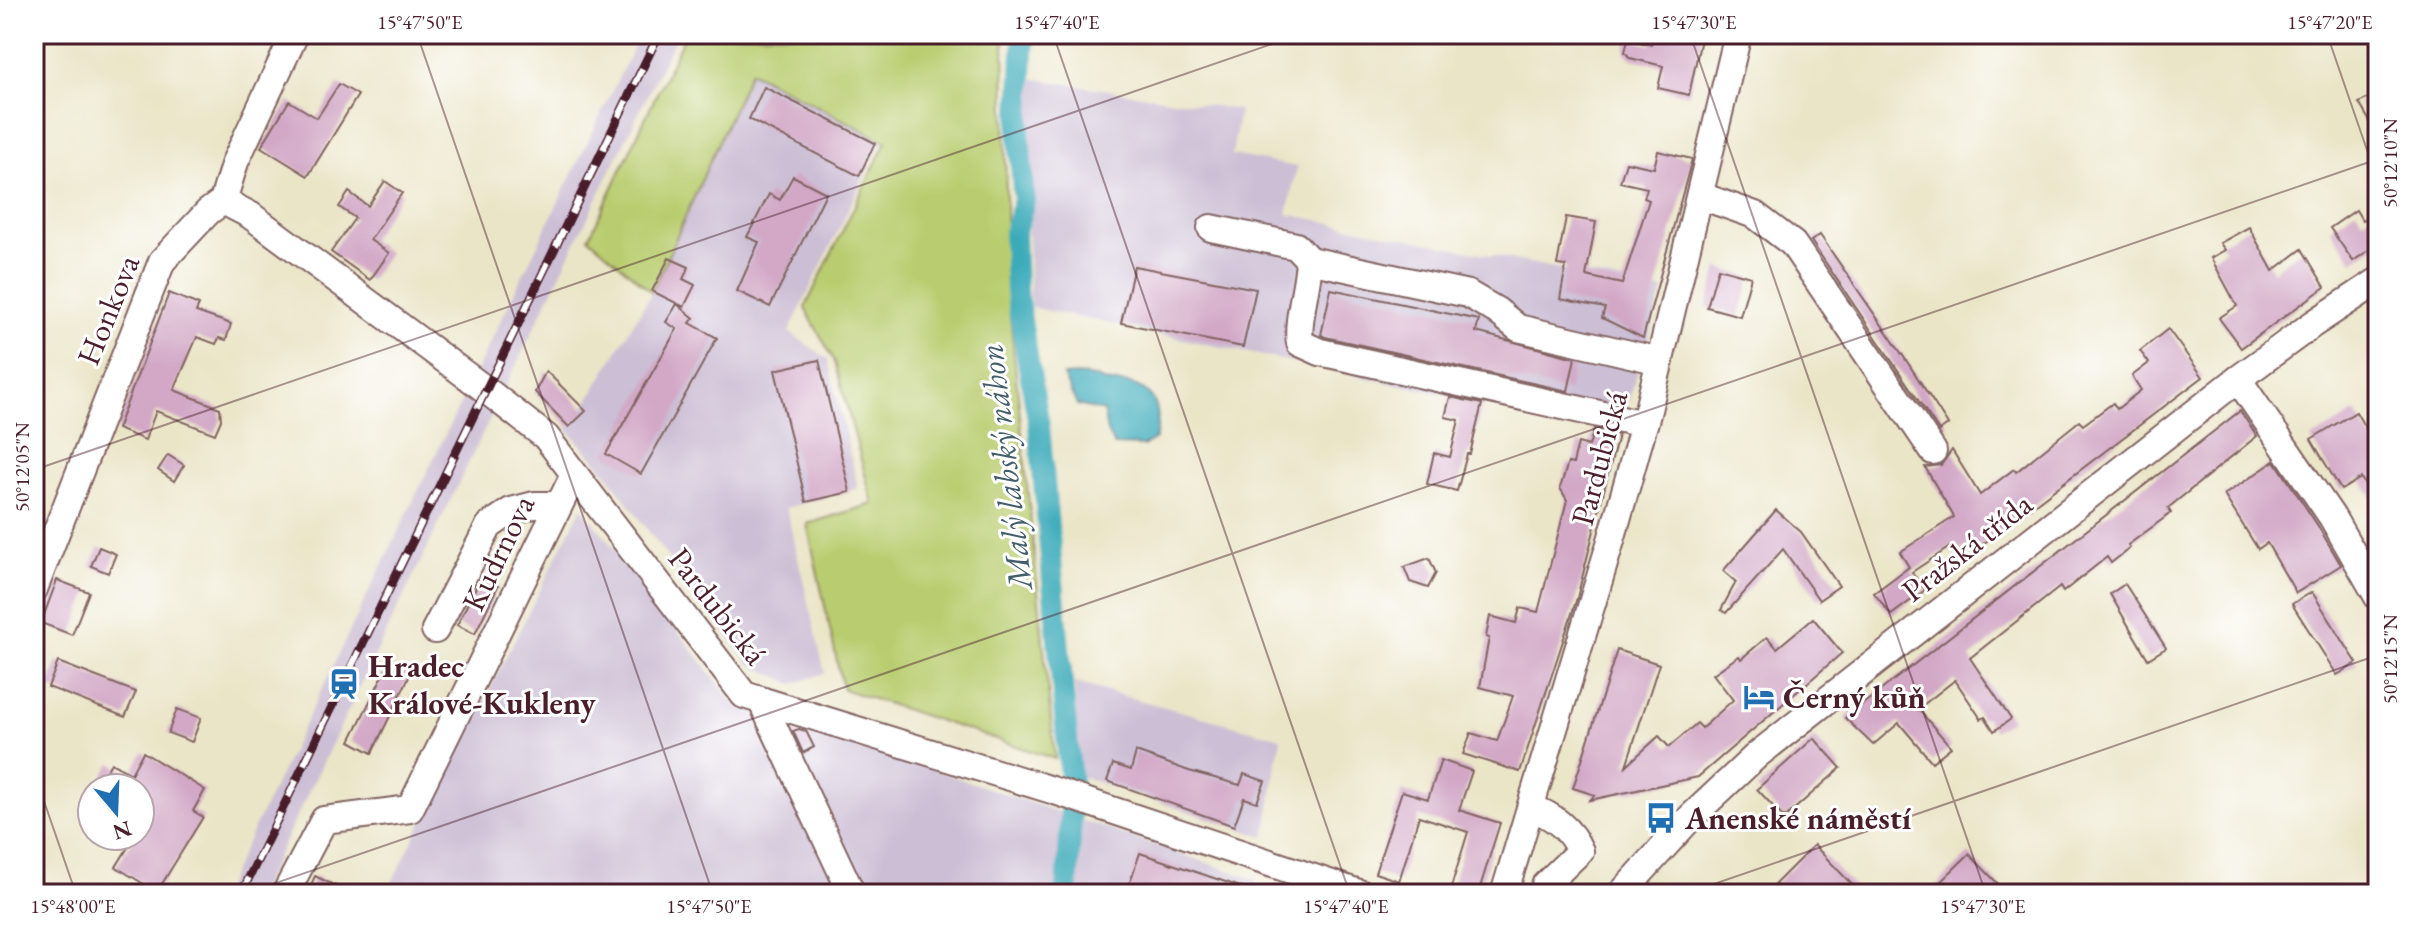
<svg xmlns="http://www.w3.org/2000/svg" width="2412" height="928" font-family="'EB Garamond',serif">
<rect width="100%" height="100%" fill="#fff"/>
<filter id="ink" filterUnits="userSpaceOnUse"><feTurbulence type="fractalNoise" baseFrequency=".0125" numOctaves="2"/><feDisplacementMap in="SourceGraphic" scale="16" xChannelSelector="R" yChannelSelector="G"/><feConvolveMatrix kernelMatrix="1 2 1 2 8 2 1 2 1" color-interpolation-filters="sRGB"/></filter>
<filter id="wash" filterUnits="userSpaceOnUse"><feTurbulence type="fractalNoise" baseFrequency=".006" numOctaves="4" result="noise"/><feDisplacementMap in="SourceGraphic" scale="32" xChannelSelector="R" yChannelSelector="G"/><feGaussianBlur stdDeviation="1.8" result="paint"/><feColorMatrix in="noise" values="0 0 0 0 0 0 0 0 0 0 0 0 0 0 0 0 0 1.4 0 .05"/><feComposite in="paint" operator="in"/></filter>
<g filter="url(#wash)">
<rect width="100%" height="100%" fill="#ebe5c8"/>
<!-- industrial -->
<g fill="#ccbed4">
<polygon points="640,34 677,34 259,894 222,894"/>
<polygon points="750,70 880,139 881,142 789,332 828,359 858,488 786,508 825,673 793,684 750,664 701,603 607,474 567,429 583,409 652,292"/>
<polygon points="1029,78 1239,110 1232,155 1297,167 1287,214 1663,290 1619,431 1030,307 1027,180"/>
<polygon points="582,507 732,701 1257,880 1252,894 386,894"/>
<polygon points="1075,683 1281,738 1265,837 1077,775"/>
</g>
<!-- green -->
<polygon fill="#b9cd70" stroke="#82764e" stroke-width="2" points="685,34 1004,34 1007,287 1055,759 843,689 807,524 873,504 835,362 805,308 886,142 750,71 652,292 589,238"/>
<!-- water -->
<path fill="#3baab9" stroke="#426472" stroke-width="2" d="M1063,376C1073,375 1085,375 1094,377C1099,378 1102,381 1106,382C1111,384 1119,382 1124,383C1157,388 1162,410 1155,439L1143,446L1114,445L1107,432L1103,411L1077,405Z"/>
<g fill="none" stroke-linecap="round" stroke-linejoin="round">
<!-- canal -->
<polyline stroke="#3baab9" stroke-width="22" points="1024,34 1019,135 1024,201 1014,234 1016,291 1039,425 1072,795 1067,894"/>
</g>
<g id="blocks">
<!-- building -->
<g fill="#d2a8c6">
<polygon points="1653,34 1702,34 1689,95 1658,88 1663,66 1630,58 1625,52 1628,39 1651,45"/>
<polygon points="339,84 358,95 308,176 261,147 289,101 317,118"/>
<polygon points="764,87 875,143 859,176 749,119"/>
<polygon points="2378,92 2378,135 2359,103"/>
<polygon points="1658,151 1692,159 1643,338 1602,318 1605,308 1560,299 1566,266 1557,265 1566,217 1596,222 1586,276 1622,284 1649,200 1644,198 1647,188 1620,182 1626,162 1654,168"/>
<polygon points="793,176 826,193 770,307 737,291 759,242 747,237 769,194 780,200"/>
<polygon points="385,181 402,193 370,240 389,253 370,280 331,252 355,218 339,207 349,192 368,206"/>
<polygon points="2356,210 2362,220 2378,210 2378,244 2353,261 2330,228"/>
<polygon points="2249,227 2273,271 2302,249 2325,287 2241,348 2219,318 2237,306 2211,258 2225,250 2220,243"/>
<polygon points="1820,235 1908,363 1948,425 1939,431 1811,241"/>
<polygon points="669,258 689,267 683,279 695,285 684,307 652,291"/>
<polygon points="1134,266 1256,289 1243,347 1121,323"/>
<polygon points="1718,268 1751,277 1740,316 1707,307"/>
<polygon points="1331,289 1479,320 1476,332 1575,358 1568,391 1325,337 1321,335"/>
<polygon points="169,293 199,305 196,312 231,324 226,340 219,338 216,344 197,337 174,390 220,408 221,420 215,434 156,411 145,440 117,429"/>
<polygon points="677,304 694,318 690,323 717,338 641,474 606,454 677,329 666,322"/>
<polygon points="2168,329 2203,377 1975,550 1971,544 1954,554 1950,547 1912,572 1925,590 1891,615 1874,593 1909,567 1900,552 1954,517 1925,467 1941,465 1952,450 1980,495 2014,469 2016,472 2079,421 2083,425 2113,403 2117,409 2141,390 2132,376 2149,363 2140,351"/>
<polygon points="819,360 850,492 806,502 775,370"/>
<polygon points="546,371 586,411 569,427 535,392"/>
<polygon points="1450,397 1482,404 1470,454 1467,454 1457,491 1427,484 1434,453 1450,457 1459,420 1445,417"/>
<polygon points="2240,411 2257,436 2168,508 2171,513 2128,545 2130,548 2111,563 2107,557 2063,592 2060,587 1970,658 2011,719 1994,731 1985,717 1981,719 1955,680 1918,709 1951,747 1932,762 1899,723 1873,745 1845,718"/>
<polygon points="2356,412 2378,450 2378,506 2361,478 2341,490 2311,439"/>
<polygon points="1594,429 1618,435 1577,598 1520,772 1463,754 1471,733 1497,741 1513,696 1480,687 1489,638 1486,637 1490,616 1516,623 1520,608 1538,612 1567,500 1560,488 1568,463 1573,464 1578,443 1589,446"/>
<polygon points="168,455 184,465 174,481 158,470"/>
<polygon points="2275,461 2318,526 2341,565 2296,593 2267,543 2258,549 2224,495"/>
<polygon points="1776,510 1801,532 1839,586 1819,600 1783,549 1726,613 1721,610 1736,582 1723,571"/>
<polygon points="99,547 116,554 108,573 91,566"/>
<polygon points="1429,558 1436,573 1428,588 1410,582 1404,567"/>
<polygon points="481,577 498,586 475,634 457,625"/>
<polygon points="57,580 89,592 72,635 41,623"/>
<polygon points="2125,584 2166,648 2148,659 2110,594"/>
<polygon points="2312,592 2357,663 2337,675 2292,604"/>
<polygon points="1813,618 1842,653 1698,777 1590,800 1595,795 1573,788 1617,650 1659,664 1626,766 1659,736 1669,747 1697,723 1702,728 1733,700 1713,674 1739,656 1741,659 1767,637 1777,648"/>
<polygon points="58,662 136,692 125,717 48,687"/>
<polygon points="388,665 410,675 372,753 350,741"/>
<polygon points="177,709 201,718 192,742 168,733"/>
<polygon points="799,729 806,731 814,747 803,753 793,731"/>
<polygon points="1814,738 1841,768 1784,818 1757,789"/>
<polygon points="143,752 205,790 193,811 203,817 157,892 116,867 135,836 140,836 140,828 152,808 140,801 140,788 119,788 102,778 111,763 131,774"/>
<polygon points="1136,752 1189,771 1240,785 1244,774 1265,781 1257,802 1244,798 1234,826 1107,781 1113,764 1131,770"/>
<polygon points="1441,760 1472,771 1459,810 1500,823 1478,894 1449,894 1468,832 1419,816 1399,881 1375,873 1402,791 1428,799"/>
<polygon points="1814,845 1861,894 1785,894 1775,884"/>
<polygon points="1140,853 1252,891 1251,894 1146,894 1128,888"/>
<polygon points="1969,854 2008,894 1928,894"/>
<polygon points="315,876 352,894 307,894"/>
</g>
</g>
</g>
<g filter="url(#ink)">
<use href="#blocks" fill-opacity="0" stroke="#826462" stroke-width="2"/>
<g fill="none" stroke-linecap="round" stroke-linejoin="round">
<defs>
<g id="minor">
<polyline points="1701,196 1755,215 1793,244 1933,451"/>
<polyline points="223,201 250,215 486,390 546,437 744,695 1055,791 1362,894"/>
<path d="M1211,228L1296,246L1309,260C1308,285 1296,322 1300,343L1320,352L1644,424"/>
<polyline points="1309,260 1468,294 1497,311 1518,328 1660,361"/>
<polyline points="2238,379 2332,517 2378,597"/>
<polyline points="34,589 162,261 208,212 223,201 235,162 295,34"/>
<polyline points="435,630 489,526 511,511 534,505 559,505"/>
<polyline points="761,700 852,894"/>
<path d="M1531,808C1553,815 1571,830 1580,851L1545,885"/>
<polyline points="285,894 324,820 410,809 574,475"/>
<polyline points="1504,894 1610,544 1647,414 1738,34"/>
<polyline points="1621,894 1691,817 1757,755 2238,379 2313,324 2378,281"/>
</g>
</defs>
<!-- minor casing -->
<use href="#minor" stroke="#826462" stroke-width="30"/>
<!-- minor -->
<use href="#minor" stroke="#fff" stroke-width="26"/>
<defs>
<polyline id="rail" points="241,894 659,34"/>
</defs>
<!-- rail casing -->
<use href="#rail" stroke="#4a1f2b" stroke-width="9"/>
<!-- rail -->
<use href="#rail" stroke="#fff" stroke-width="6" stroke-dasharray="18" stroke-linecap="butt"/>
</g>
</g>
<!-- ticks -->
<path fill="none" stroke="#4a1f2b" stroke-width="2" stroke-opacity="0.45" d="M417,34L713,894M1053,34L1350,894M1690,34L1986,894M2327,34L2378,182M34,470L1301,34M34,772L76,894M244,894L2378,159M1685,894L2378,655"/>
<!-- icons -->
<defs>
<symbol id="station-bare" viewBox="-9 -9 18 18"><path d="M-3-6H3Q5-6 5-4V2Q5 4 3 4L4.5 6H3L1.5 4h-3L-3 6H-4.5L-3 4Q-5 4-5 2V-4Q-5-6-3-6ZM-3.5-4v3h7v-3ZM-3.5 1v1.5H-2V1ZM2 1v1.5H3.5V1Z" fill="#1f6fb2" stroke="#fff" stroke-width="2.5" paint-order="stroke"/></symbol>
<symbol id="hotel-bare" viewBox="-9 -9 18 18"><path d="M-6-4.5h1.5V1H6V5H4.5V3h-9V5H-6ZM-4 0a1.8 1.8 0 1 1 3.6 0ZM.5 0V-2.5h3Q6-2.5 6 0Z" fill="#1f6fb2" stroke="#fff" stroke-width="2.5" paint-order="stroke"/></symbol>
<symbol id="bus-bare" viewBox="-9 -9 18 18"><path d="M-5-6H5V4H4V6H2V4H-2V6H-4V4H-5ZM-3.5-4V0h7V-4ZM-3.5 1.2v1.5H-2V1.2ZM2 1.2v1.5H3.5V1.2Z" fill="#1f6fb2" stroke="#fff" stroke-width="2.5" paint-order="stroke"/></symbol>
</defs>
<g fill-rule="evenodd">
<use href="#station-bare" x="322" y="662" width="44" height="44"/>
<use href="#hotel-bare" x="1737" y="675" width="44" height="44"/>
<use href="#bus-bare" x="1639" y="796" width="44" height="44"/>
</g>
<g text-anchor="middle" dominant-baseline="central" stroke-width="6" stroke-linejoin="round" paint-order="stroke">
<!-- street labels -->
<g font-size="32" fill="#4a1f2b" stroke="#fff">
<text transform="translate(108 310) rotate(-68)">Honkova</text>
<text transform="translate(1599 458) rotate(-75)">Pardubická</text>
<text transform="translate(1967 547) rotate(-38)">Pražská třída</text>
<text transform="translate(498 553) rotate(-64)">Kudrnova</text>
<text transform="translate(718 606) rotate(52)">Pardubická</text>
</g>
<!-- poi labels -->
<g font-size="32" font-weight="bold" fill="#4a1f2b" stroke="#fff" text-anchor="start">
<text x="368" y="666">Hradec<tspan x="368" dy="37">Králové-Kukleny</tspan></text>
<text x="1783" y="697">Černý kůň</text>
<text x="1685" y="818">Anenské náměstí</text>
</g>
<!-- water labels -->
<g font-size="34" font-style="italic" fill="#435e6b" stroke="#fff">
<text transform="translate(1005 467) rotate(-97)">Malý labský náhon</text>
</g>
</g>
<!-- margin -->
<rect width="2412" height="928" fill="none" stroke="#fff" stroke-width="88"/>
<!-- north arrow -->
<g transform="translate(116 812) rotate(161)"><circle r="38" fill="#ffffff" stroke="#b7a5aa" stroke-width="2"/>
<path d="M0-6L14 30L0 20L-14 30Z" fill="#1f6fb2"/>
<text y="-12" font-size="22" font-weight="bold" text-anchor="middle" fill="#4a1f2b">N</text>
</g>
<rect x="44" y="44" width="2324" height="840" fill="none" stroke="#4a1f2b" stroke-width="3"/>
<g font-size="20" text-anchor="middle" fill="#4a1f2b">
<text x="420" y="29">15°47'50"E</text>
<text x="1057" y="29">15°47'40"E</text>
<text x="1694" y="29">15°47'30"E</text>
<text x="2330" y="29">15°47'20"E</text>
<text transform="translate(2390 163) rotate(-90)" y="7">50°12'10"N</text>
<text transform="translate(22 467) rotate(-90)" y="7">50°12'05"N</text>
<text transform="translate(2390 659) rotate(-90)" y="7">50°12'15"N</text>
<text x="73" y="913">15°48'00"E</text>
<text x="709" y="913">15°47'50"E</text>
<text x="1346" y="913">15°47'40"E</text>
<text x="1983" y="913">15°47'30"E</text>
</g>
</svg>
